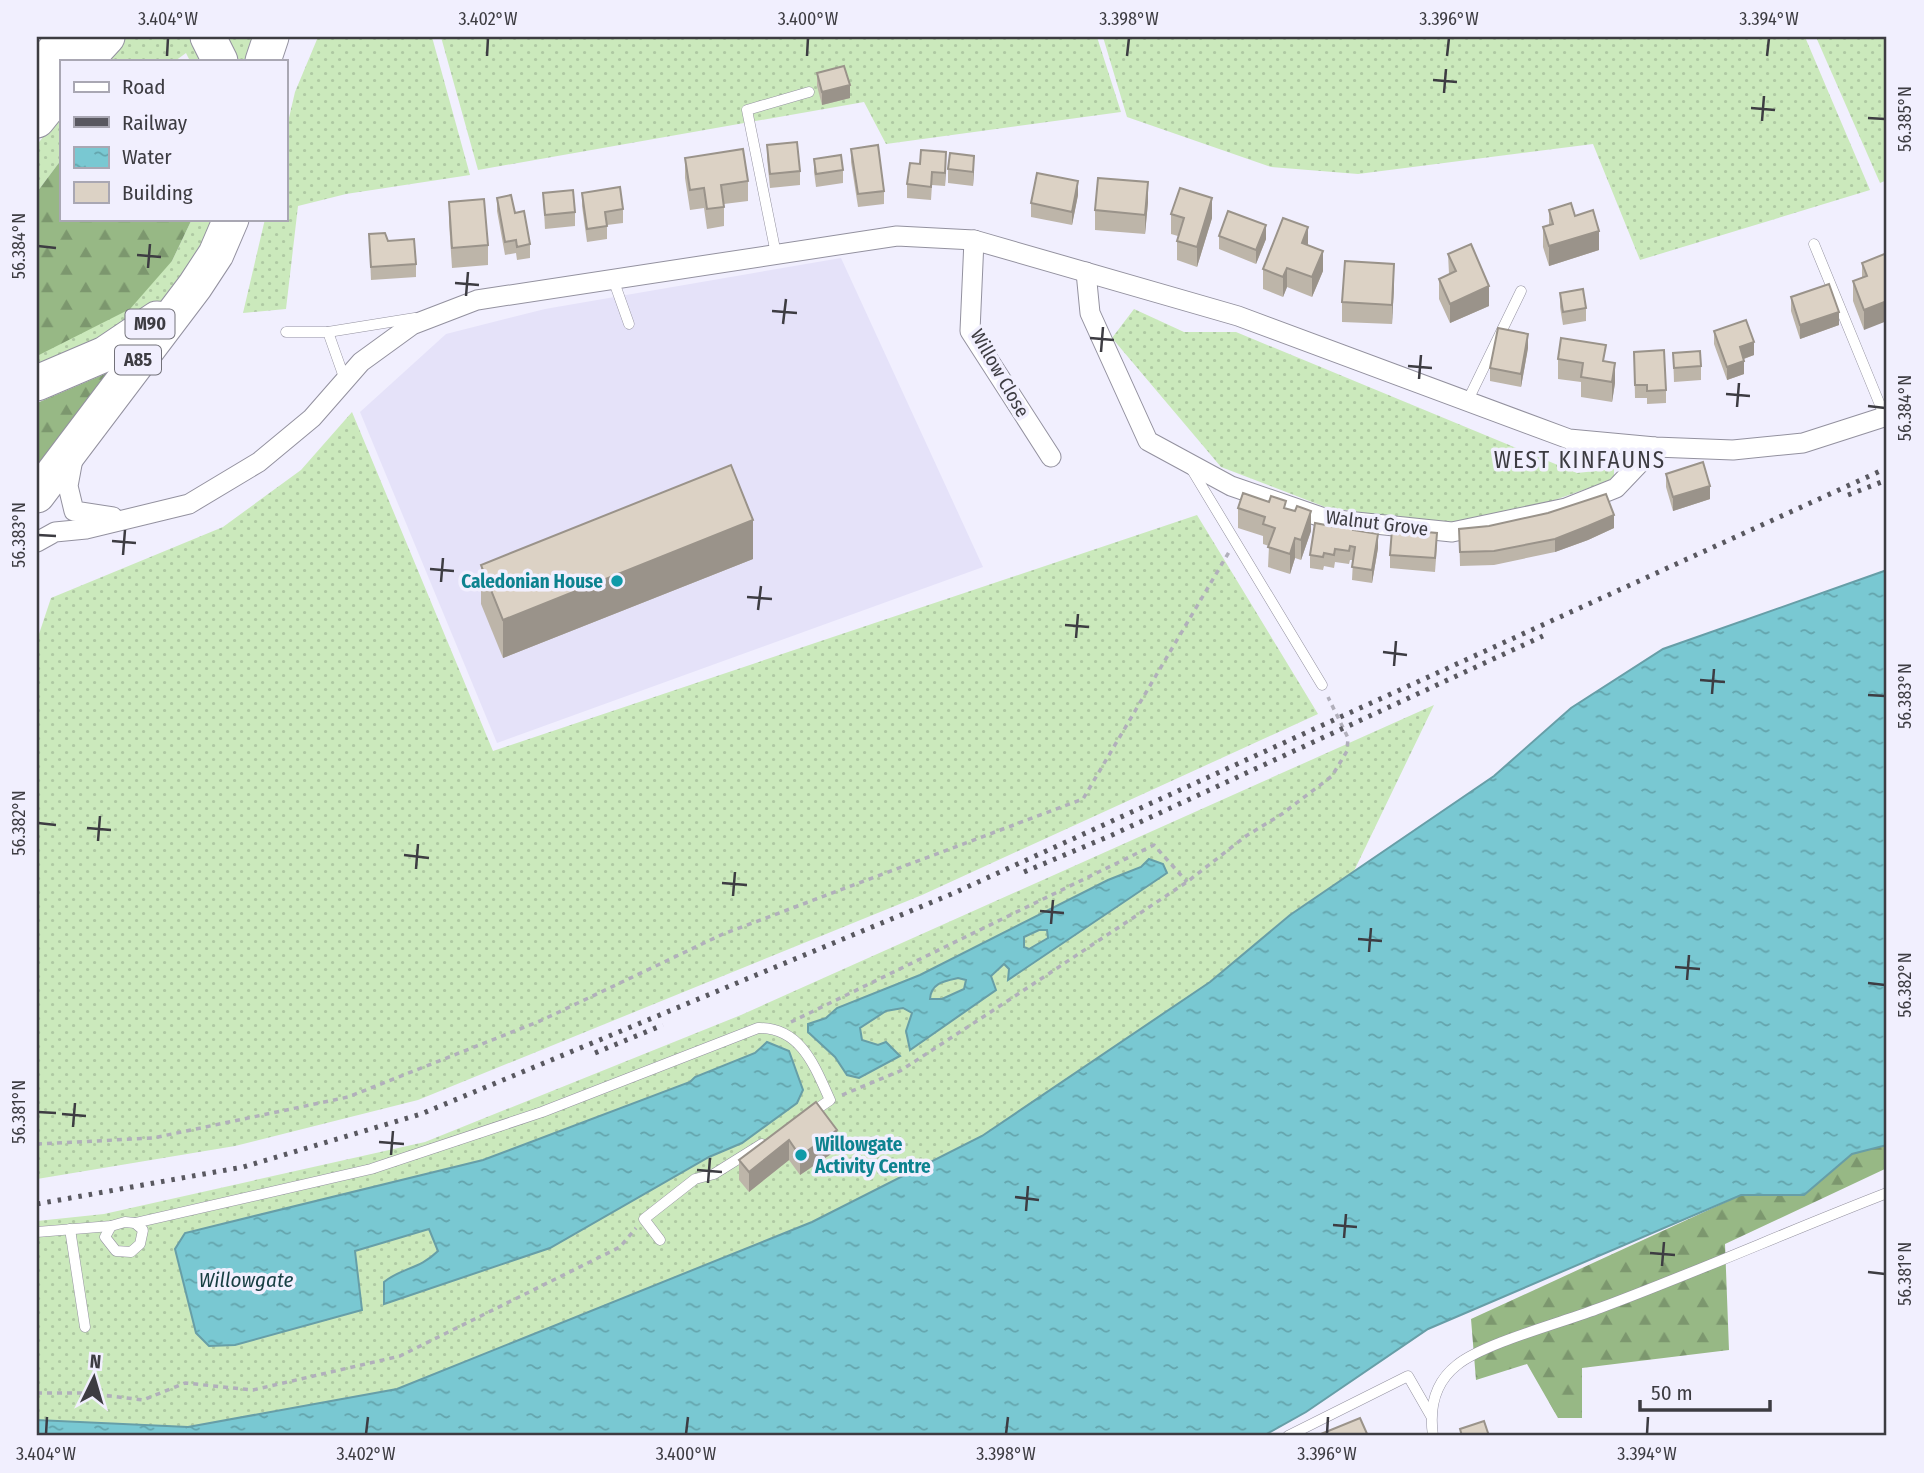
<svg xmlns="http://www.w3.org/2000/svg" width="1924" height="1473" font-family="'Fira Sans Condensed',sans-serif">
<defs>
<pattern id="grass-dots" width="8" height="8" patternUnits="userSpaceOnUse" patternTransform="scale(1.75)"><rect width="8" height="8" fill="#cbe9bc"/><path d="M2 2h.1M6 6h.1" fill="none" stroke="#afc9a3" stroke-width="1.8" stroke-linecap="round"/></pattern>
<pattern id="forest-firs" width="22" height="20" patternUnits="userSpaceOnUse" patternTransform="scale(1.75)"><rect width="22" height="20" fill="#97b885"/><path d="M5 1l3.5 6h-7zM16 11l3.5 6h-7z" fill="#7c976e"/></pattern>
<pattern id="water-ripples" width="26" height="14" patternUnits="userSpaceOnUse" patternTransform="scale(1.75)"><rect width="26" height="14" fill="#79c8d2"/><path d="M2 4q2-2 4 0t4 0M15 11q2-2 4 0t4 0" fill="none" stroke="#64a4ac"/></pattern>
</defs>
<rect width="100%" height="100%" fill="#f1effe"/>
<!-- built -->
<polygon fill="#e5e2f9" points="841,258 983,567 497,743 360,412 446,334 545,309"/>
<!-- grass -->
<g fill="url(#grass-dots)">
<polygon points="124,37 193,37 206,61 190,61 186,53 175,61 103,61"/>
<polygon points="224,37 267,37 259,61 234,61"/>
<polygon points="318,37 432,37 470,175 346,194 298,206 286,309 243,313 265,219 285,219 285,135 295,92"/>
<polygon points="441,37 1097,37 1121,112 886,144 864,102 478,170"/>
<polygon points="1103,37 1805,37 1870,190 1640,260 1593,144 1358,174 1271,167 1127,117"/>
<polygon points="1816,37 1887,37 1887,180 1880,183"/>
<polygon points="61,112 61,160 37,192 37,145"/>
<polygon points="192,219 212,219 207,239 156,314 37,380 37,356 172,261"/>
<polygon points="1134,309 1184,332 1236,332 1577,473 1614,469 1614,479 1507,517 1439,524 1325,507 1221,467 1112,338"/>
<polygon points="352,412 493,751 1197,515 1318,714 922,895 418,1100 235,1146 37,1179 37,640 51,598 223,527 301,470"/>
<polygon points="1434,705 1354,871 1289,915 1210,982 982,1137 812,1222 397,1389 188,1427 37,1420 37,1221 104,1214 425,1142 741,1015"/>
</g>
<!-- forest -->
<g fill="url(#forest-firs)">
<polygon points="61,160 61,219 192,219 172,261 130,309 37,356 37,192"/>
<polygon points="107,373 113,378 37,484 37,403"/>
<polygon points="1887,1104 1887,1168 1725,1244 1729,1350 1582,1368 1582,1418 1558,1418 1527,1364 1476,1380 1471,1319 1741,1195"/>
</g>
<!-- water -->
<g fill="url(#water-ripples)" stroke="#679ea7" stroke-width="2" fill-rule="evenodd">
<polygon points="1887,570 1887,1145 1852,1154 1804,1195 1741,1195 1428,1329 1306,1412 1263,1436 37,1436 37,1420 188,1427 397,1389 812,1222 982,1136 1210,982 1290,915 1494,776 1571,708 1663,649"/>
<path d="M1149,859L1163,864L1167,873L1008,980L1009,969L1004,964L991,976L996,990L910,1050L906,1031L912,1013L903,1008L886,1011L860,1028L862,1040L878,1045L886,1042L900,1056L859,1078L847,1075L835,1057L808,1032V1024L826,1018L837,1008L920,975L1108,880L1141,867ZM1039,930H1047L1048,938L1029,949L1024,947V937ZM958,978L966,980L964,989L942,999H930C931,983 944,981 958,978Z"/>
<path d="M767,1042L789,1051L803,1090L797,1103L742,1143L709,1157L550,1248L384,1304V1282C401,1268 420,1269 438,1251L429,1229L355,1251L362,1310L235,1345L209,1346L196,1333L175,1249L185,1233L483,1160L690,1082L695,1077L755,1053Z"/>
</g>
<g fill="none" stroke-linecap="round" stroke-linejoin="round">
<defs>
<g id="lane">
<polyline points="1814,244 1885,417"/>
<polyline points="776,254 747,110 809,92"/>
<polyline points="613,279 629,324"/>
<polyline points="286,332 328,332 415,318"/>
<polyline points="328,332 345,380"/>
<polyline points="1467,402 1521,291"/>
<polyline points="1192,470 1322,685"/>
<polyline points="111,1226 105,1237 116,1251 131,1252 140,1244 143,1230 135,1223"/>
<polyline points="70,1229 85,1327"/>
<path d="M37,1232L111,1226L125,1222L135,1223L371,1169L542,1112L758,1028C801,1027 815,1067 830,1100L811,1113"/>
<polyline points="660,1240 644,1219 695,1179 714,1174 762,1144"/>
<polyline points="1288,1436 1408,1376 1431,1416"/>
<path d="M1433,1436C1429,1408 1434,1383 1457,1365C1484,1343 1564,1322 1600,1308C1697,1272 1791,1230 1887,1193"/>
</g>
<g id="street">
<polyline points="974,240 970,331 1051,457"/>
<polyline points="1086,272 1090,313 1148,441 1231,486 1327,519 1452,532 1566,508 1616,488 1655,447"/>
<polyline points="73,459 68,486 74,511 113,517"/>
<polyline points="37,542 55,532 86,529 189,504 259,462 312,418 361,362 412,325 477,300 897,236 974,240 1238,316 1569,439 1655,447 1733,450 1803,443 1887,416"/>
</g>
<g id="highway">
<polyline points="208,37 220,61"/>
<polyline points="85,61 107,37"/>
<polyline points="263,61 271,37"/>
<polyline points="37,72 66,37"/>
<polyline points="37,120 61,90"/>
<polyline points="37,383 105,354 157,319"/>
<polyline points="37,495 195,286 216,254 231,219"/>
</g>
</defs>
<!-- lane casing -->
<use href="#lane" stroke="#93919f" stroke-width="11"/>
<!-- street casing -->
<use href="#street" stroke="#93919f" stroke-width="21"/>
<!-- highway casing -->
<use href="#highway" stroke="#93919f" stroke-width="37"/>
<!-- path -->
<g stroke="#b1afbb" stroke-width="3.5" stroke-dasharray="5 5" stroke-linecap="butt">
<polyline points="791,1022 1154,845 1187,882"/>
<polyline points="842,1095 900,1071 1009,1000 1187,882 1246,836 1282,814 1332,776 1347,751 1348,738 1328,697"/>
<polyline points="37,1144 153,1138 348,1097 540,1021 723,934 1083,799 1229,552"/>
<polyline points="37,1393 86,1393 143,1400 185,1383 253,1390 400,1356 620,1247 636,1228"/>
</g>
<!-- lane -->
<use href="#lane" stroke="#fff" stroke-width="10"/>
<!-- street -->
<use href="#street" stroke="#fff" stroke-width="19"/>
<!-- highway -->
<use href="#highway" stroke="#fff" stroke-width="35"/>
<!-- rail -->
<g stroke="#595860" stroke-width="5" stroke-dasharray="3.5 7" stroke-linecap="butt">
<polyline points="1848,495 1887,480"/>
<polyline points="1024,872 1112,835 1543,636"/>
<polyline points="595,1053 663,1025"/>
<polyline points="37,1204 243,1167 421,1114 954,893 1887,468"/>
</g>
</g>
<!-- wall -->
<g fill="#bdb5a9">
<polygon points="817,73 850,98 822,105 817,86"/>
<polygon points="767,145 800,171 800,185 770,188 767,158"/>
<polygon points="851,149 884,191 884,204 858,207 851,162"/>
<polygon points="685,158 748,181 748,201 724,204 724,226 707,229 704,208 690,210 685,178"/>
<polygon points="814,159 843,170 843,183 816,187 814,172"/>
<polygon points="920,164 946,166 945,186 932,185 931,200 907,198 907,184"/>
<polygon points="948,169 974,169 973,186 948,183"/>
<polygon points="543,193 575,212 575,226 545,229"/>
<polygon points="582,193 623,209 623,223 607,225 607,239 587,242 582,206"/>
<polygon points="1078,195 1072,225 1031,217 1031,203"/>
<polygon points="497,198 515,213 530,244 530,258 517,260 516,253 505,255 497,211"/>
<polygon points="449,202 488,245 488,265 452,268 449,222"/>
<polygon points="1148,202 1145,234 1095,230 1095,210"/>
<polygon points="1549,210 1575,216 1599,250 1549,266 1543,247 1543,227 1549,226"/>
<polygon points="1171,214 1212,218 1197,267 1177,260 1177,241 1178,236 1171,234"/>
<polygon points="369,234 388,241 416,264 416,277 371,280"/>
<polygon points="1219,236 1266,239 1256,264 1219,249"/>
<polygon points="1308,245 1323,271 1312,297 1287,287 1283,297 1263,289 1263,269"/>
<polygon points="1887,253 1864,330 1853,301 1853,281 1862,278 1862,263"/>
<polygon points="1448,254 1489,306 1450,323 1439,299 1439,279 1449,274"/>
<polygon points="1394,284 1392,324 1342,322 1342,302"/>
<polygon points="1560,293 1586,308 1586,321 1563,325 1560,307"/>
<polygon points="1791,297 1839,325 1800,339 1791,311"/>
<polygon points="1714,331 1754,355 1744,359 1744,374 1727,380 1714,344"/>
<polygon points="1528,348 1521,387 1490,381 1490,368"/>
<polygon points="1634,352 1666,390 1666,403 1647,404 1647,398 1635,398"/>
<polygon points="1673,353 1701,366 1701,380 1674,382"/>
<polygon points="1558,359 1606,362 1615,383 1612,402 1581,397 1581,382 1558,379"/>
<polygon points="1666,474 1710,499 1673,511 1666,487"/>
<polygon points="1238,508 1286,508 1311,531 1301,560 1295,558 1290,574 1268,567 1269,546 1263,544 1263,536 1238,528"/>
<polygon points="1614,528 1588,540 1555,552 1494,565 1460,566 1459,529"/>
<polygon points="1354,531 1378,548 1372,583 1352,580 1353,560 1350,560 1349,564 1335,562 1334,568 1324,566 1323,570 1310,568 1310,555"/>
<polygon points="1437,546 1435,572 1390,568 1390,555"/>
<polygon points="753,559 503,658 481,604 481,565"/>
<polygon points="816,1102 837,1150 800,1175 789,1160 749,1192 739,1180 739,1160"/>
</g>
<!-- shaded-wall -->
<g fill="#9a938a">
<polygon points="850,85 850,98 822,105 822,92"/>
<polygon points="946,152 946,166 945,186 945,173"/>
<polygon points="974,156 974,169 973,186 973,172"/>
<polygon points="1078,181 1078,195 1072,225 1072,212"/>
<polygon points="1148,182 1148,202 1145,234 1145,215"/>
<polygon points="1212,198 1212,218 1197,267 1197,247"/>
<polygon points="1266,225 1266,239 1256,264 1256,250"/>
<polygon points="1308,227 1308,247 1302,243"/>
<polygon points="1599,231 1599,250 1549,266 1549,246"/>
<polygon points="1323,251 1323,271 1312,297 1312,277"/>
<polygon points="1394,264 1394,284 1392,324 1392,305"/>
<polygon points="1287,268 1287,287 1283,297 1283,277"/>
<polygon points="1489,286 1489,306 1450,323 1450,304"/>
<polygon points="1887,301 1887,321 1864,330 1864,310"/>
<polygon points="1839,312 1839,325 1800,339 1800,325"/>
<polygon points="1528,334 1528,348 1521,387 1521,374"/>
<polygon points="1754,342 1754,355 1740,360 1740,347"/>
<polygon points="1744,361 1744,374 1727,380 1727,367"/>
<polygon points="1615,363 1615,383 1612,402 1612,382"/>
<polygon points="1710,486 1710,499 1673,511 1673,497"/>
<polygon points="1311,511 1311,531 1301,560 1301,540"/>
<polygon points="1614,515 1614,528 1588,540 1555,552 1555,539"/>
<polygon points="753,520 753,559 503,658 503,620"/>
<polygon points="1378,534 1378,548 1372,583 1372,570"/>
<polygon points="1295,538 1295,558 1290,574 1290,554"/>
<polygon points="837,1130 837,1150 800,1175 800,1156"/>
<polygon points="789,1140 789,1160 749,1192 749,1172"/>
<polygon points="37,1300 38,1300 38,1313 37,1314"/>
</g>
<!-- building -->
<g fill="#dcd2c5" stroke="#9a938a" stroke-width="2">
<polygon points="844,66 850,85 822,92 817,73"/>
<polygon points="797,142 800,171 770,174 767,145"/>
<polygon points="878,145 884,191 858,194 851,149"/>
<polygon points="743,149 748,181 721,185 724,207 707,209 704,188 690,190 685,158"/>
<polygon points="921,150 946,152 945,173 932,172 931,187 907,184 910,163 920,164"/>
<polygon points="950,153 974,156 973,172 948,169"/>
<polygon points="841,155 843,170 816,174 814,159"/>
<polygon points="1037,173 1078,181 1072,212 1031,203"/>
<polygon points="1098,178 1148,182 1145,215 1095,210"/>
<polygon points="620,187 623,209 605,212 607,226 587,229 582,193"/>
<polygon points="1180,188 1212,198 1197,247 1177,241 1184,218 1171,214"/>
<polygon points="573,190 575,212 545,215 543,193"/>
<polygon points="511,195 515,213 524,211 530,244 517,247 516,240 505,242 497,198"/>
<polygon points="484,199 488,245 452,248 449,202"/>
<polygon points="1571,203 1575,216 1593,210 1599,231 1549,246 1543,227 1553,224 1549,210"/>
<polygon points="1228,211 1266,225 1256,250 1219,236"/>
<polygon points="1283,218 1308,227 1302,243 1323,251 1312,277 1287,268 1283,277 1263,269"/>
<polygon points="385,233 388,241 414,239 416,264 371,267 369,234"/>
<polygon points="1471,244 1489,286 1450,304 1439,279 1456,271 1448,254"/>
<polygon points="1887,253 1887,301 1864,310 1853,281 1867,276 1862,263"/>
<polygon points="1345,261 1394,264 1392,305 1342,302"/>
<polygon points="1829,284 1839,312 1800,325 1791,297"/>
<polygon points="1583,289 1586,308 1563,312 1560,293"/>
<polygon points="1746,320 1754,342 1740,347 1744,361 1727,367 1714,331"/>
<polygon points="1498,328 1528,334 1521,374 1490,368"/>
<polygon points="1561,338 1606,345 1603,361 1615,363 1612,382 1581,377 1583,363 1558,359"/>
<polygon points="1664,350 1666,390 1647,391 1647,385 1635,385 1634,352"/>
<polygon points="1700,351 1701,366 1674,368 1673,353"/>
<polygon points="1703,462 1710,486 1673,497 1666,474"/>
<polygon points="731,465 753,520 503,620 481,565"/>
<polygon points="1243,493 1269,502 1271,496 1286,501 1284,508 1295,511 1297,506 1311,511 1301,540 1295,538 1290,554 1268,547 1275,528 1263,524 1265,517 1238,508"/>
<polygon points="1606,494 1614,515 1588,526 1555,539 1494,551 1460,552 1459,529 1489,526 1548,513"/>
<polygon points="1337,521 1354,524 1353,530 1378,534 1372,570 1352,567 1355,547 1350,546 1349,551 1335,549 1334,555 1324,553 1323,557 1310,555 1315,523 1336,527"/>
<polygon points="1392,529 1437,533 1435,558 1390,555"/>
<polygon points="816,1102 837,1130 800,1156 789,1140 749,1172 739,1160"/>
<polygon points="1360,1418 1368,1436 1316,1436"/>
<polygon points="1484,1421 1489,1436 1462,1436 1460,1429"/>
</g>
<!-- ticks -->
<path fill="none" stroke="#3d3c42" stroke-width="2.5" d="M167,56L168,38M487,56L488,38M807,56L808,38M1127,56L1129,38M1447,56L1449,38M1767,56L1769,38M1433,80L1457,82M1444,93L1446,69M1751,108L1775,110M1868,118L1885,119M1762,121L1764,96M38,246L56,248M137,255L161,257M148,268L150,244M455,283L479,285M466,296L468,272M772,311L797,313M783,324L786,299M1090,338L1114,340M1101,352L1103,327M1408,366L1432,368M1419,379L1421,355M1726,394L1750,396M1868,406L1885,408M1737,407L1739,383M38,535L56,536M112,541L136,543M123,555L125,530M430,569L454,571M441,582L443,558M747,597L772,599M758,610L761,586M1065,625L1089,627M1076,638L1078,614M1383,652L1407,655M1394,666L1396,641M1700,680L1725,682M1712,694L1714,669M1868,695L1885,696M38,823L56,825M87,828L111,830M98,841L100,816M404,855L429,858M416,869L418,844M722,883L747,885M733,896L735,872M1040,911L1064,913M1051,924L1053,900M1358,939L1382,941M1369,952L1371,928M1675,967L1700,969M1687,980L1689,955M1868,983L1885,985M38,1112L56,1113M62,1114L86,1116M73,1127L75,1103M379,1142L404,1144M391,1155L393,1131M697,1170L722,1172M708,1183L710,1158M1015,1197L1039,1200M1026,1211L1028,1186M1333,1225L1357,1227M1344,1238L1346,1214M1650,1253L1675,1255M1662,1266L1664,1242M1868,1272L1885,1274M46,1434L47,1417M366,1434L368,1417M686,1434L688,1417M1006,1434L1008,1417M1327,1434L1328,1417M1647,1434L1648,1417"/>
<!-- markers -->
<g fill="#0f9aa8" stroke="#f1effe" stroke-width="2.5">
<circle cx="617" cy="581" r="7"/>
<circle cx="801" cy="1155" r="7"/>
</g>
<g text-anchor="middle" dominant-baseline="central" stroke-width="7" stroke-linejoin="round" paint-order="stroke">
<!-- shield labels -->
<g fill="#f1effe" stroke="#73727a" stroke-width="2">
<rect x="125.5" y="309.5" width="49" height="29" rx="5"/>
<rect x="115" y="345.5" width="46" height="29" rx="5"/>
</g>
<g font-size="18" font-weight="bold" fill="#3d3c42">
<text x="150" y="324">M90</text>
<text x="138" y="360">A85</text>
</g>
<!-- street labels -->
<g font-size="19" fill="#3d3c42" stroke="#f1effe">
<text transform="translate(1000 373) rotate(60)">Willow Close</text>
<text transform="translate(1377 523) rotate(7)">Walnut Grove</text>
</g>
<!-- culture labels -->
<g font-size="19" font-weight="bold" fill="#0d838f" stroke="#f1effe" text-anchor="end">
<text x="603" y="581">Caledonian House</text>
<text x="815" y="1144" text-anchor="start">Willowgate<tspan x="815" dy="22">Activity Centre</tspan></text>
</g>
<!-- water labels -->
<g font-size="21" font-style="italic" fill="#173e42" stroke="#f1effe">
<text x="246" y="1280">Willowgate</text>
</g>
<!-- quarter labels -->
<g font-size="23" letter-spacing="2" fill="#3d3c42" stroke="#f1effe">
<text x="1580" y="460">WEST KINFAUNS</text>
</g>
</g>
<!-- border -->
<rect width="1924" height="1473" fill="none" stroke="#f1effe" stroke-width="77"/>
<!-- legend -->
<rect x="60" y="60" width="228" height="161" fill="#f1effe" stroke="#a9a7b3" stroke-width="2"/>
<rect x="74" y="82" width="35" height="10" fill="#ffffff" stroke="#a9a7b3" stroke-width="2"/>
<text x="122" y="94" font-size="21" fill="#3d3c42">Road</text>
<rect x="74" y="117" width="35" height="10" fill="#595860" stroke="#a9a7b3" stroke-width="2"/>
<text x="122" y="130" font-size="21" fill="#3d3c42">Railway</text>
<rect x="74" y="147" width="35" height="21" fill="url(#water-ripples)" stroke="#a9a7b3" stroke-width="2"/>
<text x="122" y="164" font-size="21" fill="#3d3c42">Water</text>
<rect x="74" y="182" width="35" height="21" fill="#dcd2c5" stroke="#a9a7b3" stroke-width="2"/>
<text x="122" y="200" font-size="21" fill="#3d3c42">Building</text>
<!-- north arrow -->
<g transform="translate(94 1378) rotate(5)" stroke="#f1effe" stroke-width="5" paint-order="stroke">
<path d="M0-5L12 26L0 18L-12 26Z" fill="#3d3c42"/>
<text y="-10" font-size="19" font-weight="bold" text-anchor="middle" fill="#3d3c42">N</text>
</g>
<!-- scale -->
<path d="M1640 1400v10h130v-10" fill="none" stroke="#3d3c42" stroke-width="3.5"/>
<text x="1651" y="1400" font-size="21" fill="#3d3c42" stroke="#f1effe" stroke-width="5" paint-order="stroke">50 m</text>
<rect x="38" y="38" width="1847" height="1396" fill="none" stroke="#3d3c42" stroke-width="2.5"/>
<g font-size="18" text-anchor="middle" fill="#3d3c42">
<text x="168" y="25">3.404°W</text>
<text x="488" y="25">3.402°W</text>
<text x="808" y="25">3.400°W</text>
<text x="1129" y="25">3.398°W</text>
<text x="1449" y="25">3.396°W</text>
<text x="1769" y="25">3.394°W</text>
<text transform="translate(1905 119) rotate(-90)" y="6">56.385°N</text>
<text transform="translate(19 246) rotate(-90)" y="6">56.384°N</text>
<text transform="translate(1905 408) rotate(-90)" y="6">56.384°N</text>
<text transform="translate(19 535) rotate(-90)" y="6">56.383°N</text>
<text transform="translate(1905 696) rotate(-90)" y="6">56.383°N</text>
<text transform="translate(19 823) rotate(-90)" y="6">56.382°N</text>
<text transform="translate(1905 985) rotate(-90)" y="6">56.382°N</text>
<text transform="translate(19 1112) rotate(-90)" y="6">56.381°N</text>
<text transform="translate(1905 1274) rotate(-90)" y="6">56.381°N</text>
<text x="46" y="1460">3.404°W</text>
<text x="366" y="1460">3.402°W</text>
<text x="686" y="1460">3.400°W</text>
<text x="1006" y="1460">3.398°W</text>
<text x="1327" y="1460">3.396°W</text>
<text x="1647" y="1460">3.394°W</text>
</g>
</svg>
